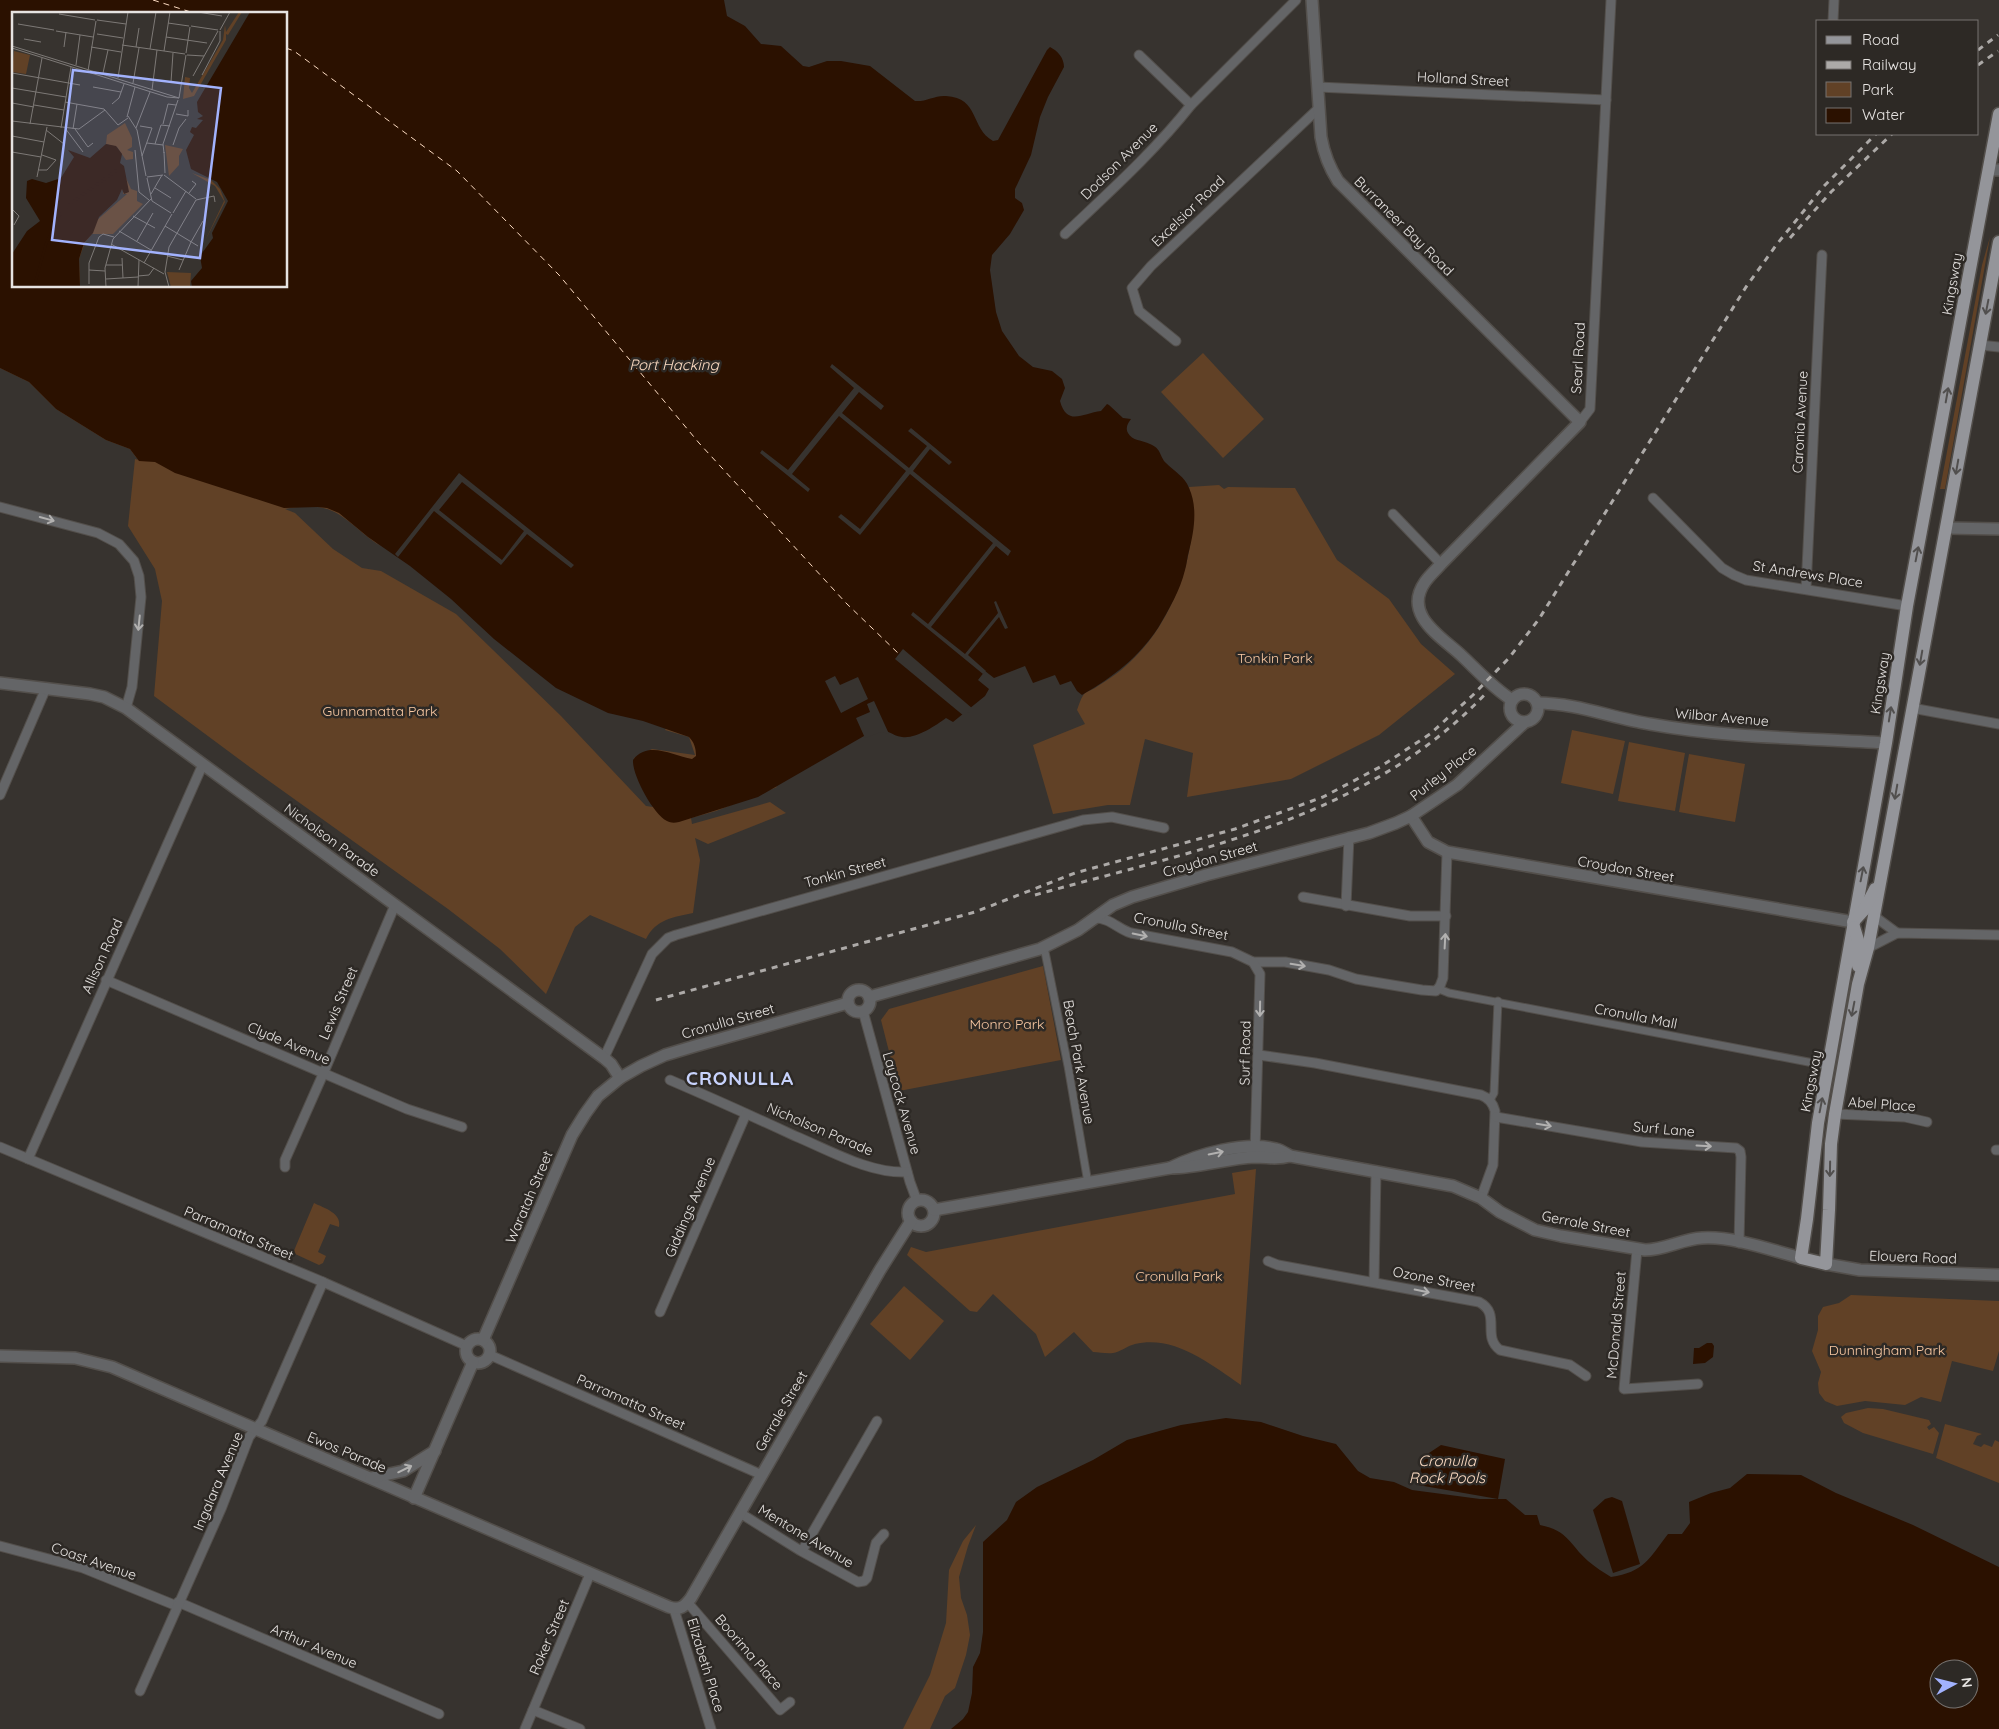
<svg xmlns="http://www.w3.org/2000/svg" width="1999" height="1729" font-family="Quicksand,sans-serif">
<rect width="100%" height="100%" fill="#37332f"/>
<!-- green -->
<g fill="#614126">
<polygon points="1990,237 1945,489 1940,489 1982,265"/>
<path d="M0,239L14,286H93L380,546C344,521 336,498 285,509L295,513L333,549L362,568L381,571L456,614L561,716L646,806L653,807L634,758L652,749L695,755L689,737L665,730L677,713L777,787L716,811L691,818L692,824L770,802L786,813L708,844L695,838L700,860L693,913C674,917 656,919 646,939L590,915L575,927L546,994L500,949L448,909L251,768L154,696L162,601L155,569L128,526L135,459L138,460L130,449L106,440L56,409L29,382L0,368Z"/>
<polygon points="1203,353 1264,419 1223,458 1161,392"/>
<path d="M1219,485L1224,489L1228,487L1295,488L1337,560L1389,599L1421,644L1455,674L1379,735L1291,779L1187,797L1193,753L1145,739L1130,805H1108L1053,814L1033,745L1085,724L1077,710C1079,705 1081,697 1085,693C1088,691 1092,690 1095,688C1107,680 1119,673 1129,663C1173,624 1203,544 1189,487Z"/>
<polygon points="1572,730 1625,741 1613,794 1561,783"/>
<polygon points="1629,742 1685,753 1675,811 1618,801"/>
<polygon points="1689,754 1745,764 1735,822 1679,812"/>
<polygon points="1043,966 1061,1060 899,1091 881,1020 889,1009"/>
<path d="M1256,1169L1241,1385C1210,1364 1175,1335 1135,1344C1127,1346 1120,1352 1113,1353C1107,1354 1099,1352 1093,1352L1074,1332L1045,1357L1036,1334L993,1294L977,1312L970,1311L907,1255L911,1247L926,1252L1235,1194L1232,1173Z"/>
<path d="M314,1203C324,1208 342,1213 339,1227L330,1224L318,1252L326,1256L323,1263L319,1265L293,1253Z"/>
<polygon points="904,1286 944,1321 910,1360 870,1324"/>
<polygon points="1851,1295 1999,1301 1999,1351 1993,1371 1952,1361 1941,1402 1921,1397 1905,1405 1865,1401 1837,1406 1825,1401 1819,1393 1818,1383 1821,1372 1812,1351 1818,1330 1818,1316 1823,1307 1839,1303"/>
<polygon points="1868,1408 1883,1409 1929,1420 1931,1424 1927,1427 1929,1430 1934,1427 1939,1433 1933,1454 1863,1433 1844,1423 1841,1417 1846,1413"/>
<polygon points="1945,1424 1982,1434 1977,1436 1973,1444 1981,1447 1984,1444 1992,1447 1995,1440 1999,1442 1999,1483 1936,1458"/>
<polygon points="976,1525 968,1546 959,1577 961,1598 967,1615 970,1635 966,1655 955,1688 945,1696 930,1729 903,1729 930,1675 946,1623 949,1570 963,1541"/>
</g>
<!-- water -->
<g fill="#2b1100" fill-rule="evenodd">
<path d="M0,0H724L727,16L745,26L761,44L781,46L803,66L809,67L827,61H841L870,66L915,101C926,102 935,95 946,96C980,98 970,128 993,141L998,140L1047,50L1050,47C1058,51 1064,58 1064,67L1048,97L1040,117L1031,155L1015,189V198L1022,203L1024,210L1010,234L992,255L990,270L996,312L1002,331L1019,356L1033,367L1052,371L1062,379L1065,388L1060,401C1067,427 1083,413 1101,411L1107,404L1109,405L1123,418L1131,419C1128,423 1125,428 1128,433C1132,441 1142,440 1150,444C1162,449 1159,456 1166,463C1174,471 1185,477 1189,488C1198,507 1194,532 1189,551C1187,557 1187,564 1185,570C1180,591 1169,609 1158,628C1138,658 1113,677 1082,695L1077,691L1071,681L1060,685L1055,675L1033,683L1025,666L994,678L985,671L978,680L989,689L985,696L953,722L946,718C935,726 916,739 902,737C887,734 891,728 871,732L758,797L679,822C674,823 671,823 667,821C653,814 632,775 633,760C648,740 673,756 692,759L696,756C696,748 694,742 689,737L643,721L608,713L556,688L494,639L451,599L410,566L368,537L339,513L327,508L318,507L284,508L175,473L155,462L139,461L130,449L106,440L56,409L29,382L0,368ZM14,14H286V286H14Z"/>
<polygon points="1707,1343 1712,1343 1714,1346 1713,1357 1705,1363 1693,1364 1694,1348 1699,1348"/>
<path d="M1226,1418L1261,1422L1303,1436L1336,1444L1358,1471L1370,1478L1394,1482L1412,1490L1480,1499H1506L1525,1515H1537L1540,1525C1569,1531 1569,1544 1588,1561C1595,1567 1603,1572 1611,1577C1644,1572 1649,1559 1668,1534H1682L1690,1523L1689,1502L1711,1493L1730,1488L1747,1474L1801,1475L1836,1493L1913,1525L1999,1567V1729H951L963,1719L968,1712L972,1693L973,1667L980,1653L983,1632V1542L1007,1520L1016,1502L1037,1487L1093,1460L1127,1440L1181,1425ZM1939,1669H1969V1699H1939Z"/>
<polygon points="1441,1445 1505,1459 1498,1499 1418,1485 1423,1457"/>
<polygon points="1612,1497 1622,1501 1640,1564 1613,1573 1593,1510 1605,1499"/>
</g>
<!-- pier -->
<g fill="#37332f" fill-rule="evenodd">
<polygon points="832,364 884,406 881,410 859,392 842,413 909,468 927,446 908,431 911,428 952,462 949,465 930,449 913,471 1011,551 1008,556 996,546 931,627 965,654 998,613 994,602 996,601 1008,628 1005,629 999,617 968,655 986,671 983,674 911,615 913,612 928,624 993,543 910,474 860,535 838,517 841,514 860,529 906,471 839,416 792,474 810,489 808,492 760,453 762,450 788,470 854,388 830,367"/>
<path d="M459,473L574,565L571,568L527,534L501,565L434,511L398,557L395,554ZM462,482L524,531L502,560L439,510Z"/>
<polygon points="903,649 973,709 964,716 895,659"/>
<polygon points="835,676 840,685 858,677 868,699 841,713 825,681"/>
<polygon points="874,701 889,734 881,732 865,738 856,718 870,712 867,704"/>
</g>
<g fill="none" stroke-linecap="round" stroke-linejoin="round">
<!-- ferry -->
<g stroke="#fcdbc2" stroke-width="1" stroke-dasharray="6 5" stroke-linecap="butt">
<polyline points="153,0 197,14"/>
<polyline points="286,48 294,51 457,171 559,275 699,443 846,603 899,654"/>
</g>
<defs>
<g id="pedestrian">
<polyline points="1044,947 1068,1066 1088,1183"/>
<polyline points="1439,989 1449,993 1829,1066"/>
<polyline points="1490,1100 1494,1093 1498,1001"/>
</g>
<g id="minor">
<polyline points="1833,21 1834,0"/>
<polyline points="1139,55 1191,105"/>
<polyline points="1318,87 1606,100"/>
<path d="M1065,234C1108,193 1154,152 1191,105L1296,0"/>
<polyline points="1176,341 1139,311 1132,288 1151,266 1319,108"/>
<polyline points="1980,345 1999,347"/>
<polyline points="1580,422 1590,409 1611,0"/>
<polyline points="1653,498 1722,568 1734,575 1746,580 1907,606"/>
<polyline points="0,507 98,533 119,544 134,561 139,576 141,597 132,687 126,708"/>
<polyline points="1393,514 1441,564"/>
<polyline points="1806,589 1822,255"/>
<polyline points="1912,708 1999,724"/>
<polyline points="0,795 46,688"/>
<polyline points="1303,897 1410,916 1446,916"/>
<polyline points="1346,906 1349,837"/>
<polyline points="1874,916 1897,933"/>
<path d="M1095,918C1110,918 1118,929 1131,933L1232,952L1253,962H1285L1329,970L1356,979L1422,990L1436,991L1440,986L1443,978L1447,852"/>
<polyline points="1868,948 1897,933 1999,935"/>
<polyline points="1253,962 1260,974 1255,1152"/>
<polyline points="106,980 407,1109 462,1127"/>
<polyline points="863,1011 910,1182 917,1201"/>
<path d="M1259,1055L1315,1063L1481,1095C1489,1098 1493,1103 1495,1111L1493,1165L1481,1198"/>
<polyline points="604,1058 652,954 668,938 676,935 1083,820 1112,817 1164,828"/>
<path d="M670,1080C712,1098 754,1117 795,1136C829,1150 870,1174 907,1172"/>
<polyline points="1835,1114 1905,1117 1927,1122"/>
<polyline points="1496,1117 1642,1142 1736,1148 1740,1151 1741,1157 1739,1243"/>
<polyline points="0,1147 323,1282 467,1346"/>
<polyline points="1996,1150 1999,1150"/>
<polyline points="28,1159 203,764"/>
<polyline points="285,1167 285,1160 324,1072 395,905"/>
<polyline points="1637,1250 1624,1389 1698,1384"/>
<path d="M1268,1261L1278,1265L1479,1302C1502,1314 1481,1336 1500,1350L1570,1365L1586,1376"/>
<polyline points="1374,1282 1376,1171"/>
<polyline points="660,1312 746,1114"/>
<polyline points="490,1355 762,1475"/>
<polyline points="740,1513 801,1551 858,1582 864,1581 867,1578 876,1543 884,1534"/>
<polyline points="0,1546 83,1568 177,1606"/>
<polyline points="802,1551 877,1421"/>
<polyline points="178,1602 439,1714"/>
<polyline points="688,1603 780,1710 790,1702"/>
<polyline points="674,1609 711,1729"/>
<polyline points="140,1691 221,1509 249,1437 262,1421 323,1282"/>
<polyline points="533,1710 580,1729"/>
<polyline points="525,1729 590,1574"/>
</g>
<g id="tertiary">
<path d="M1312,0L1321,137C1324,154 1329,167 1338,181L1580,422L1441,564C1436,570 1430,575 1425,582C1402,615 1442,637 1462,656C1478,671 1493,688 1512,700"/>
<polyline points="1989,170 1999,170"/>
<polyline points="1946,528 1999,529"/>
<polyline points="0,683 90,694 104,697 126,708 604,1058 611,1064 620,1078"/>
<circle cx="1524" cy="708" r="14"/>
<path d="M1537,703C1576,703 1612,718 1650,724C1727,738 1808,738 1886,743"/>
<polyline points="1411,816 1428,842 1447,852 1853,922"/>
<circle cx="859" cy="1001" r="11"/>
<polyline points="869,997 1040,949 1078,930 1113,905 1132,897 1206,875 1369,833 1396,823 1411,816 1457,785 1525,722"/>
<path d="M1170,1168C1198,1154 1245,1141 1276,1149C1281,1150 1285,1153 1290,1156L1453,1186L1481,1198L1500,1212L1535,1230L1561,1236L1645,1250C1665,1250 1682,1239 1702,1238C1733,1236 1771,1250 1801,1258"/>
<circle cx="921" cy="1213" r="13"/>
<path d="M934,1210L1170,1168C1199,1168 1227,1158 1255,1157C1269,1157 1276,1160 1290,1156"/>
<polyline points="1826,1264 1860,1270 1999,1275"/>
<circle cx="478" cy="1351" r="12"/>
<polyline points="483,1340 572,1135 585,1114 598,1096 620,1078 641,1066 665,1055 695,1046 848,1003"/>
<path d="M0,1356L75,1358L112,1367L669,1607C680,1611 685,1606 691,1598L880,1270L911,1221"/>
<polyline points="371,1478 403,1471 435,1451"/>
<polyline points="414,1498 473,1362"/>
</g>
<g id="primary">
<polyline points="1999,114 1907,606 1886,743 1818,1123 1807,1219 1801,1258 1826,1264 1829,1210 1831,1144 1835,1114 1858,984 1868,948 1999,242"/>
<polyline points="1853,922 1864,910 1875,889"/>
<polyline points="1854,927 1858,940 1858,966"/>
</g>
</defs>
<!-- pedestrian casing -->
<use href="#pedestrian" stroke="#534f4b" stroke-width="9"/>
<!-- minor casing -->
<use href="#minor" stroke="#534f4b" stroke-width="11"/>
<!-- tertiary casing -->
<use href="#tertiary" stroke="#534f4b" stroke-width="14"/>
<!-- primary casing -->
<use href="#primary" stroke="#534f4b" stroke-width="15"/>
<!-- pedestrian -->
<use href="#pedestrian" stroke="#646567" stroke-width="7"/>
<!-- minor -->
<use href="#minor" stroke="#646567" stroke-width="9"/>
<!-- tertiary -->
<use href="#tertiary" stroke="#646567" stroke-width="11"/>
<!-- primary -->
<use href="#primary" stroke="#94959a" stroke-width="12"/>
<!-- rail -->
<g stroke="#adaaa8" stroke-width="3" stroke-dasharray="6 6" stroke-linecap="butt">
<polyline points="1978,50 1998,35"/>
<polyline points="1978,65 1998,51"/>
<polyline points="1790,238 1831,192 1892,134"/>
<path d="M1035,895C1195,850 1369,819 1488,691"/>
<polyline points="656,1000 975,912 1075,873 1235,829 1323,797 1380,767 1430,734 1473,695 1509,658 1539,619 1746,287 1777,244 1824,186 1876,134"/>
</g>
</g>
<!-- one-way arrows -->
<defs><path id="oneway-shaft" d="M-6 0H5M1.5-3L5.5 0L1.5 3" fill="none" stroke-width="1.6" stroke-linecap="round" stroke-linejoin="round" transform="scale(1.25)"/></defs>
<g stroke="#514f4e">
<use href="#oneway-shaft" transform="translate(1987 307) rotate(101)"/>
<use href="#oneway-shaft" transform="translate(1947 395) rotate(-80)"/>
<use href="#oneway-shaft" transform="translate(1957 467) rotate(100)"/>
<use href="#oneway-shaft" transform="translate(1917 554) rotate(-79)"/>
<use href="#oneway-shaft" transform="translate(1921 658) rotate(100)"/>
<use href="#oneway-shaft" transform="translate(1890 714) rotate(-81)"/>
<use href="#oneway-shaft" transform="translate(1896 792) rotate(100)"/>
<use href="#oneway-shaft" transform="translate(1862 874) rotate(-79)"/>
<use href="#oneway-shaft" transform="translate(1853 1009) rotate(101)"/>
<use href="#oneway-shaft" transform="translate(1821 1105) rotate(-79)"/>
<use href="#oneway-shaft" transform="translate(1830 1169) rotate(91)"/>
</g>
<g stroke="#b2b1b0">
<use href="#oneway-shaft" transform="translate(47 519) rotate(15)"/>
<use href="#oneway-shaft" transform="translate(139 623) rotate(96)"/>
<use href="#oneway-shaft" transform="translate(1140 935) rotate(12)"/>
<use href="#oneway-shaft" transform="translate(1445 941) rotate(-87)"/>
<use href="#oneway-shaft" transform="translate(1298 965) rotate(9)"/>
<use href="#oneway-shaft" transform="translate(1260 1009) rotate(91)"/>
<use href="#oneway-shaft" transform="translate(1544 1125) rotate(10)"/>
<use href="#oneway-shaft" transform="translate(1704 1146) rotate(3)"/>
<use href="#oneway-shaft" transform="translate(1216 1153) rotate(-11)"/>
<use href="#oneway-shaft" transform="translate(1422 1291) rotate(11)"/>
<use href="#oneway-shaft" transform="translate(405 1469) rotate(-26)"/>
</g>
<g text-anchor="middle" dominant-baseline="central" stroke-width="5" stroke-linejoin="round" paint-order="stroke">
<!-- street labels -->
<g font-size="14" fill="#e6e3e1" stroke="#2d2925">
<text transform="translate(1463 79) rotate(3)">Holland Street</text>
<text transform="translate(1119 161) rotate(-45)">Dodson Avenue</text>
<text transform="translate(1188 211) rotate(-44)">Excelsior Road</text>
<text transform="translate(1404 226) rotate(45)">Burraneer Bay Road</text>
<text transform="translate(1952 284) rotate(-80)">Kingsway</text>
<text transform="translate(1578 358) rotate(-87)">Searl Road</text>
<text transform="translate(1800 422) rotate(-87)">Caronia Avenue</text>
<text transform="translate(1808 574) rotate(9)">St Andrews Place</text>
<text transform="translate(1880 683) rotate(-81)">Kingsway</text>
<text transform="translate(1722 717) rotate(5)">Wilbar Avenue</text>
<text transform="translate(1443 773) rotate(-38)">Purley Place</text>
<text transform="translate(332 840) rotate(36)">Nicholson Parade</text>
<text transform="translate(1210 859) rotate(-16)">Croydon Street</text>
<text transform="translate(1626 869) rotate(10)">Croydon Street</text>
<text transform="translate(845 872) rotate(-15)">Tonkin Street</text>
<text transform="translate(1181 926) rotate(11)">Cronulla Street</text>
<text transform="translate(102 956) rotate(-66)">Allison Road</text>
<text transform="translate(338 1003) rotate(-67)">Lewis Street</text>
<text transform="translate(1636 1016) rotate(11)">Cronulla Mall</text>
<text transform="translate(728 1021) rotate(-16)">Cronulla Street</text>
<text transform="translate(289 1043) rotate(23)">Clyde Avenue</text>
<text transform="translate(1245 1053) rotate(-89)">Surf Road</text>
<text transform="translate(1079 1062) rotate(80)">Beach Park Avenue</text>
<text transform="translate(1811 1081) rotate(-79)">Kingsway</text>
<text transform="translate(902 1103) rotate(74)">Laycock Avenue</text>
<text transform="translate(1882 1104) rotate(4)">Abel Place</text>
<text transform="translate(820 1129) rotate(23)">Nicholson Parade</text>
<text transform="translate(1664 1129) rotate(5)">Surf Lane</text>
<text transform="translate(529 1197) rotate(-67)">Waratah Street</text>
<text transform="translate(690 1207) rotate(-67)">Giddings Avenue</text>
<text transform="translate(1586 1224) rotate(11)">Gerrale Street</text>
<text transform="translate(239 1233) rotate(23)">Parramatta Street</text>
<text transform="translate(1913 1257) rotate(2)">Elouera Road</text>
<text transform="translate(1434 1279) rotate(11)">Ozone Street</text>
<text transform="translate(1616 1325) rotate(-85)">McDonald Street</text>
<text transform="translate(631 1402) rotate(24)">Parramatta Street</text>
<text transform="translate(781 1411) rotate(-60)">Gerrale Street</text>
<text transform="translate(347 1452) rotate(23)">Ewos Parade</text>
<text transform="translate(218 1481) rotate(-67)">Ingalara Avenue</text>
<text transform="translate(806 1536) rotate(31)">Mentone Avenue</text>
<text transform="translate(94 1561) rotate(19)">Coast Avenue</text>
<text transform="translate(549 1637) rotate(-67)">Roker Street</text>
<text transform="translate(314 1646) rotate(23)">Arthur Avenue</text>
<text transform="translate(749 1652) rotate(49)">Boorima Place</text>
<text transform="translate(706 1665) rotate(73)">Elizabeth Place</text>
</g>
<!-- park labels -->
<g font-size="14" fill="#fac9a3" stroke="#2d2925">
<text x="1275" y="658">Tonkin Park</text>
<text x="380" y="711">Gunnamatta Park</text>
<text x="1007" y="1024">Monro Park</text>
<text x="1179" y="1276">Cronulla Park</text>
<text x="1887" y="1350">Dunningham Park</text>
</g>
<!-- water labels -->
<g font-size="15" font-style="italic" fill="#fcdbc2" stroke="#2d2925">
<text x="674" y="364">Port Hacking</text>
<text x="1447" y="1460">Cronulla<tspan x="1447" dy="17">Rock Pools</tspan></text>
</g>
<!-- district labels -->
<g font-size="19" font-weight="bold" letter-spacing="1" fill="#c7d2fc" stroke="#2d2925">
<text x="740" y="1078">CRONULLA</text>
</g>
</g>
<!-- overview -->
<g transform="translate(12 12)">
<rect width="275" height="275" fill="#37332f"/>
<path d="M227,0H230L216,23L214,22V28L182,84L171,87L173,65L178,66L177,76L180,81L211,28L213,13L214,20ZM2,39L18,43L14,62L0,60ZM113,111L120,126V135L115,138L121,140V147L114,148L105,135L94,132L95,123ZM153,133L171,137L167,144V153L157,164ZM180,161L199,168L208,177L213,190L193,229L212,189L203,174ZM113,164L119,177L125,179V189L131,192L101,222H80L73,230L67,247L68,275L62,228L115,182H111V177L109,179ZM155,260L179,261L178,275H159Z" fill="#614126"/>
<path d="M238,0H275V275H180L179,269L190,256L188,244L201,226L200,221L216,189L205,170L179,157L174,138L182,123L178,120L180,115L184,116L191,108L185,107L191,104L186,100L185,90ZM94,132L104,134L110,142L108,151L112,154L117,180L112,182L110,177L105,188L87,205L81,221L72,231L67,247L68,275H0V242L15,219L28,209L14,186L15,169L20,167L34,171L49,166L62,145L56,138L78,146Z" fill="#2b1100"/>
<path fill="none" stroke="#2b1100" stroke-width="2.5" d="M22,275L34,232L47,204L59,191L105,158"/>
<path fill="none" stroke="#7d7976" stroke-width="1" d="M186,0L210,4M47,2L83,8M85,8L114,12M156,11L177,14M6,12L42,18M179,14L206,18M208,18L218,0M44,19L81,25M85,22L111,26M154,25L195,31M12,27L29,30M110,33L173,42M0,34L167,86L155,85L0,36M52,35L54,20M79,35L109,40M124,35L127,16M138,37L144,0M152,39L158,0M174,41L178,15M175,43L192,44M64,53L68,23M76,59L84,9M0,61L68,73M91,61L96,38M190,63L208,29V19M181,64L206,19M106,66L116,0M159,70L161,41M121,71L127,36M81,75L109,80M0,76L54,85M140,78L145,38M167,86L174,43M53,90L92,97L106,113L116,106M0,91L22,95M100,92L107,86L112,72M22,93L52,98M164,102L176,104V98M116,104L125,118L134,164M115,105L123,75M0,109L67,117L93,98M18,112L30,46M151,112L156,92L164,93M128,114L140,116L130,144M49,116L59,55M53,116L71,140M124,116L138,80M61,117L65,92M63,117L76,135L81,131M34,118L52,132M0,124L32,130M135,131L151,133M143,132L149,113L158,114M161,133L167,116L174,107M123,138L127,180L137,188M0,140L29,145M152,140L153,161M152,141L151,132L166,88M27,158H35L44,148L30,143M152,163L184,187M25,165L35,115M135,165L151,163M135,166L140,189L159,201M143,176L159,186M177,181L184,172L180,169M139,182L150,163M184,188L202,184L203,190M0,197L7,204L2,213M161,201L174,179M121,204L143,216M153,214L186,234M107,219L139,238M125,229L141,201M179,230L191,209M99,232L152,262M155,244L171,248M110,246L111,266M132,251L160,202M94,253H110M77,258L93,259M167,258L179,230M126,264L137,263L142,256M94,267L126,265M77,272V251L87,225L91,222L102,225M94,275L93,256L101,227L139,187M126,275L127,248M157,275L153,260L157,235L184,188"/>
<path fill="#a2b2fd" fill-opacity="0.15" stroke="#a2b2fd" stroke-width="2.5" d="M61,58L209,76L188,246L40,228Z"/>
<rect width="275" height="275" fill="none" stroke="#e6e3e1" stroke-width="2.5"/>
</g>
<!-- legend -->
<rect x="1816" y="20" width="162" height="115" fill="#2d2925" stroke="#777370"/>
<rect x="1826" y="36" width="25" height="8" fill="#94959a" stroke="#777370"/>
<text x="1862" y="45" font-size="15" fill="#e6e3e1">Road</text>
<rect x="1826" y="61" width="25" height="8" fill="#adaaa8" stroke="#777370"/>
<text x="1862" y="70" font-size="15" fill="#e6e3e1">Railway</text>
<rect x="1826" y="82" width="25" height="15" fill="#614126" stroke="#777370"/>
<text x="1862" y="95" font-size="15" fill="#e6e3e1">Park</text>
<rect x="1826" y="108" width="25" height="15" fill="#2b1100" stroke="#777370"/>
<text x="1862" y="120" font-size="15" fill="#e6e3e1">Water</text>
<!-- north arrow -->
<g transform="translate(1954 1684) rotate(83)"><circle r="24" fill="#2d2925" stroke="#777370"/>
<path d="M0-4L9 19L0 12L-9 19Z" fill="#a2b2fd"/>
<text y="-8" font-size="14" font-weight="bold" text-anchor="middle" fill="#e6e3e1">N</text>
</g>
</svg>
